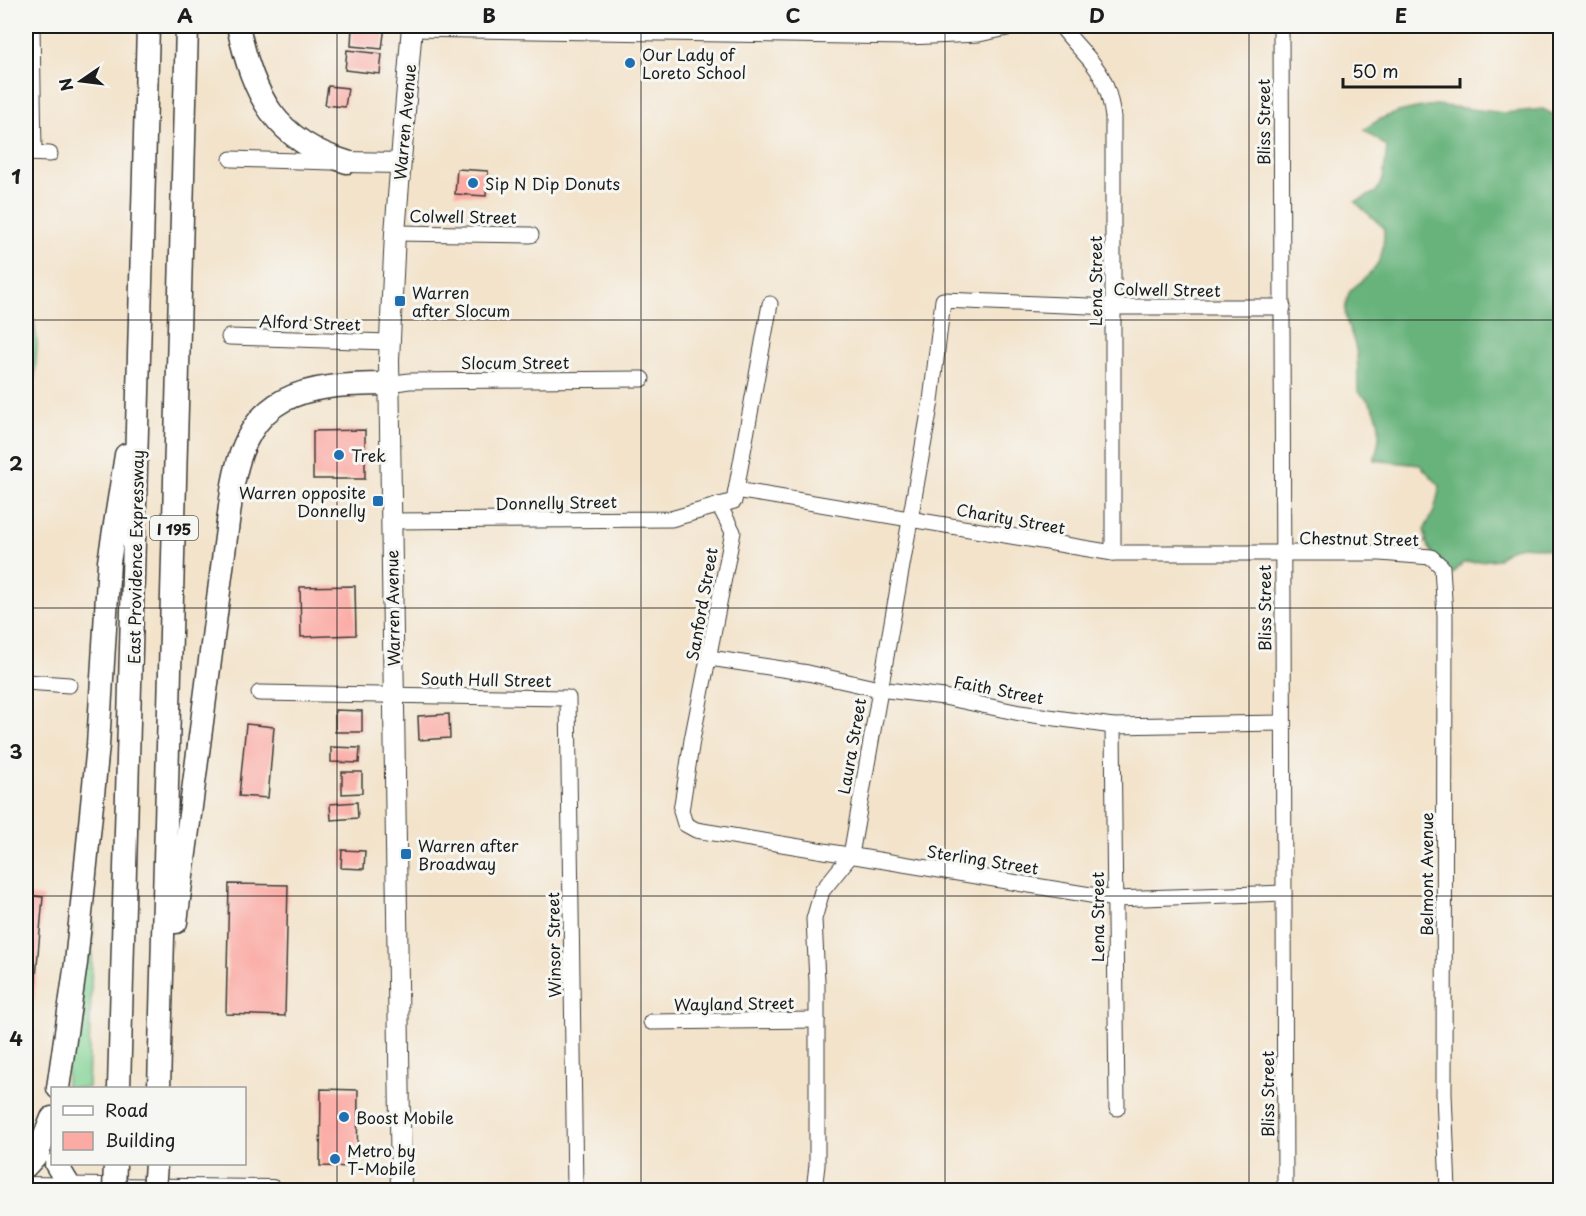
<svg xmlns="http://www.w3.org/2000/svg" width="1586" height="1216" font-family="'Playpen Sans',sans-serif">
<rect width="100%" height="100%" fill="#f6f6f2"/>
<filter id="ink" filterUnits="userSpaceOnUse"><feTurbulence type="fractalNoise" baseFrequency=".0167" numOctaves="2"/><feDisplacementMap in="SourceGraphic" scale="12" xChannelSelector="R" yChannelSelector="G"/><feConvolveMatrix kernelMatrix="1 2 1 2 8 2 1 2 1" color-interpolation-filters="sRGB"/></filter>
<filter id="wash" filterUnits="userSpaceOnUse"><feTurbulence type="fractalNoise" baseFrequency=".008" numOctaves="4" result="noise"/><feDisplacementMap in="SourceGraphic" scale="24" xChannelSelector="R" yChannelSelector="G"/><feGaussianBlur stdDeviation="1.35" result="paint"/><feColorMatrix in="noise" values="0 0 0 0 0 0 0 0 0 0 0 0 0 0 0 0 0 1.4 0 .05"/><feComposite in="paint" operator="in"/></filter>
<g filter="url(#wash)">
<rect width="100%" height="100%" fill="#f3e3cb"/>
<!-- green -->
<g fill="#7fd192" stroke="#4e7657" stroke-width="1.5">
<polygon points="26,319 34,320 37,345 26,485"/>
<polygon points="93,922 88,1088 65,1088 87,923"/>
</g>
<!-- forest -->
<path fill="#67b37c" stroke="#42684c" stroke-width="1.5" d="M1436,105L1505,113L1543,109L1560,118V550C1536,550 1518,537 1498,559L1463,563L1453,574L1433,554L1425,541H1427L1424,530L1434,511L1440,486L1420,465L1374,460C1383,433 1382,409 1358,392C1357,378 1359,363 1356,350C1352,326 1339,322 1349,293C1351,288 1359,284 1363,280C1382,264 1384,252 1384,228L1355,202L1376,192L1383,179L1387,147L1364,130C1384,113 1411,108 1436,105Z"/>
<g id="blocks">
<!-- building -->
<g fill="#fbaaa4">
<polygon points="352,26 385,26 382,49 351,46"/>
<polygon points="347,50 382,54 380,74 345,70"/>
<polygon points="328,86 348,88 345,107 325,105"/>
<polygon points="457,169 488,171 486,196 455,194"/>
<polygon points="365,430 365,479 313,479 313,431"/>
<polygon points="355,586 356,635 301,637 300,587"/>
<polygon points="335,710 362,711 362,732 335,732"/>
<polygon points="449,714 450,738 419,740 418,716"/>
<polygon points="246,724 274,727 268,798 239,796"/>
<polygon points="331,747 360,748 359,763 331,762"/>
<polygon points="342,772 362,772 362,793 342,794"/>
<polygon points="357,802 358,818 331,820 330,804"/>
<polygon points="342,850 365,851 364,869 341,868"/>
<polygon points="229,884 288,885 285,1016 226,1014"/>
<polygon points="26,895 43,897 34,1000 26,999"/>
<polygon points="321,1089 358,1090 357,1167 320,1166"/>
</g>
</g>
</g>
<g filter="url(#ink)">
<use href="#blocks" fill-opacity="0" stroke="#3c3a36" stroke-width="1.5"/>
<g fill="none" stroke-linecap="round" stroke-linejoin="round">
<defs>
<g id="minor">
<polyline points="32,26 34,153"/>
<path d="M1061,26C1089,63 1106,65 1113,117V553"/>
<polyline points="1281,26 1285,1190"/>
<polyline points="412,29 907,37 979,34 1017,26"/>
<polyline points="26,153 50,154"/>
<polyline points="231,159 332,162"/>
<polyline points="395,233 531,235"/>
<polyline points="229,337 389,342"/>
<polyline points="389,384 409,381 642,379"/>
<polyline points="736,490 1113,553 1380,553 1431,557 1442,567 1445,616 1444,1094 1448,1190"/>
<polyline points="719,505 733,532 692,740 681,811 685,824 696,830 1115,899 1284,893"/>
<polyline points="391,521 671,519 734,501 770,304"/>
<polyline points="710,658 808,673 879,689 944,697 1020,713 1113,726 1283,723"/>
<polyline points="26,682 69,685"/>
<polyline points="259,693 568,698 575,1190"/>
<polyline points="1113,726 1117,1108"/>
<polyline points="651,1022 817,1020"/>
<polyline points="814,1190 817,1165 817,981 814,919 822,891 851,855 931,401 943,300 1113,307 1283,307"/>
</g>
<g id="major">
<polyline points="347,162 400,163"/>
<polyline points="26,1187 272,1190"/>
<polyline points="401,1190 389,360 395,233 412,26"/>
</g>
<g id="highway">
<path d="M238,26C253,95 275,141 347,162"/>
<path d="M176,922L232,491C247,392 302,384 389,384"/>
<polyline points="58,1088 76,963 98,745 109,562 126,455"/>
<polyline points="119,1088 148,26"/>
<polyline points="159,1088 187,26"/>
<polyline points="56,1164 70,1187"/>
<polyline points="26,1166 38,1153 52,1118"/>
</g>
</defs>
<!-- minor casing -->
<use href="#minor" stroke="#3c3a36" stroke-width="17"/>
<!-- major casing -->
<use href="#major" stroke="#3c3a36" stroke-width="22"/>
<!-- highway casing -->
<use href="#highway" stroke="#3c3a36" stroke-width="25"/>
<!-- minor -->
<use href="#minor" stroke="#fff" stroke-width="15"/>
<!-- major -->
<use href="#major" stroke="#fff" stroke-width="20"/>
<!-- highway -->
<use href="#highway" stroke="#fff" stroke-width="22"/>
<defs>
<g id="highway-bridge">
<polyline points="114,1190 115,1164"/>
<polyline points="154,1190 156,1164"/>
</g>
</defs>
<!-- highway-bridge casing -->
<use href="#highway-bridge" stroke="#3c3a36" stroke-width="25" stroke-linecap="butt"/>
<!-- highway-bridge -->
<use href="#highway-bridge" stroke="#fff" stroke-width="22"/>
</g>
</g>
<!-- grid -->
<path fill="none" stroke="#1c1c1c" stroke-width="1.5" stroke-opacity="0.55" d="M337,26V1190M641,26V1190M945,26V1190M1249,26V1190M26,320H1560M26,608H1560M26,896H1560"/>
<!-- markers -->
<g fill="#1f6fb2" stroke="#f6f6f2" stroke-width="2">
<circle cx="630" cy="63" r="6"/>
<circle cx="473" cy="183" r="6"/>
<rect x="394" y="295" width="12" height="12" rx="3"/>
<circle cx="339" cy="455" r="6"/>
<rect x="372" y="495" width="12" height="12" rx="3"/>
<rect x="400" y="848" width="12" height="12" rx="3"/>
<circle cx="344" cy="1117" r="6"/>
<circle cx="335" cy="1159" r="6"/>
</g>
<g text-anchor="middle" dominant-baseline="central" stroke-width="6" stroke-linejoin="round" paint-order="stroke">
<!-- shield labels -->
<rect fill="#f6f6f2" stroke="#5d5d5c" stroke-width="1.5" x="150" y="516" width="48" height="24" rx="4.5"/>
<g font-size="15" font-weight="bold" fill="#1c1c1c">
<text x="174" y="528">I 195</text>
</g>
<!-- poi labels -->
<g font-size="16" fill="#1c1c1c" stroke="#f6f6f2" text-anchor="start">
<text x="642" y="54">Our Lady of<tspan x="642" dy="18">Loreto School</tspan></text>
<text x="485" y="183">Sip N Dip Donuts</text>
<text x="412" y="292">Warren<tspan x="412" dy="18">after Slocum</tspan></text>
<text x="351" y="455">Trek</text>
<text x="366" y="492" text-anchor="end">Warren opposite<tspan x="366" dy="18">Donnelly</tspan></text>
<text x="418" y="845">Warren after<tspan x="418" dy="18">Broadway</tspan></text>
<text x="356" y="1117">Boost Mobile</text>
<text x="347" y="1150">Metro by<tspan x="347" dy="18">T-Mobile</tspan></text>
</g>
<!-- street labels -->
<g font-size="16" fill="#1c1c1c" stroke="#f6f6f2">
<text transform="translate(404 122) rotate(-85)">Warren Avenue</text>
<text transform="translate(1263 122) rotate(-90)">Bliss Street</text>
<text transform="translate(463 216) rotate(1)">Colwell Street</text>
<text transform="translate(1095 281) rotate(-90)">Lena Street</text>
<text transform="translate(1167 289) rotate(1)">Colwell Street</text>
<text transform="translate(310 322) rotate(2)">Alford Street</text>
<text x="515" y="362">Slocum Street</text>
<text transform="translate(556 502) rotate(-1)">Donnelly Street</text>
<text transform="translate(1011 518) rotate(10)">Charity Street</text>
<text transform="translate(1359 538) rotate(1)">Chestnut Street</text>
<text transform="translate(135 557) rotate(-89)">East Providence Expressway</text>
<text transform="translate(701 604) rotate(-80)">Sanford Street</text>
<text transform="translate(392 608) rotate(-91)">Warren Avenue</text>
<text transform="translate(1264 608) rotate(-90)">Bliss Street</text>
<text transform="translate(486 679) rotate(1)">South Hull Street</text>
<text transform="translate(999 689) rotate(11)">Faith Street</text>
<text transform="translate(851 746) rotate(-80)">Laura Street</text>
<text transform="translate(983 859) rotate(9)">Sterling Street</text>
<text transform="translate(1426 874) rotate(-90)">Belmont Avenue</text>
<text transform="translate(1097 917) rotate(-90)">Lena Street</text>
<text transform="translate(553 945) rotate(-91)">Winsor Street</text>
<text transform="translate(734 1003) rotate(-1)">Wayland Street</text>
<text transform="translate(1267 1094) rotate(-90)">Bliss Street</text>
</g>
</g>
<!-- margin -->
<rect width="1586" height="1216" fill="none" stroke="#f6f6f2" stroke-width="66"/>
<!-- legend -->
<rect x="51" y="1087" width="195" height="78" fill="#f6f6f2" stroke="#9f9f9c" stroke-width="1.5"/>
<rect x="63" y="1106" width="30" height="9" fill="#ffffff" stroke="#9f9f9c" stroke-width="1.5"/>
<text x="105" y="1117" font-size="18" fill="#1c1c1c">Road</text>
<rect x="63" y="1132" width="30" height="18" fill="#fbaaa4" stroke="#9f9f9c" stroke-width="1.5"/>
<text x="105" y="1147" font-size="18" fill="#1c1c1c">Building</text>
<!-- north arrow -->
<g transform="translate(81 81) rotate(256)" stroke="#f6f6f2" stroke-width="4.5" paint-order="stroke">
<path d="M0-4.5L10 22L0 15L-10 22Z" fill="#1c1c1c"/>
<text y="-9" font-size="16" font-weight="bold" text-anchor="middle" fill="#1c1c1c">N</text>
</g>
<!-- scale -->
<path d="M1343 78v9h117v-9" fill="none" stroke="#1c1c1c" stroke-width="3"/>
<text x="1352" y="78" font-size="18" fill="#1c1c1c" stroke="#f6f6f2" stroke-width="4.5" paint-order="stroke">50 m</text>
<rect x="33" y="33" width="1520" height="1150" fill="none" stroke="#1c1c1c" stroke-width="2"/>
<g font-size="20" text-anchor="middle" font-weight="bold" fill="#1c1c1c">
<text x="185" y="23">A</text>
<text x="489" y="23">B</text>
<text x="793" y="23">C</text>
<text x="1097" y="23">D</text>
<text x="1401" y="23">E</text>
<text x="16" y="184">1</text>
<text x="16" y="471">2</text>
<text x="16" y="759">3</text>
<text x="16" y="1046">4</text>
</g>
</svg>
